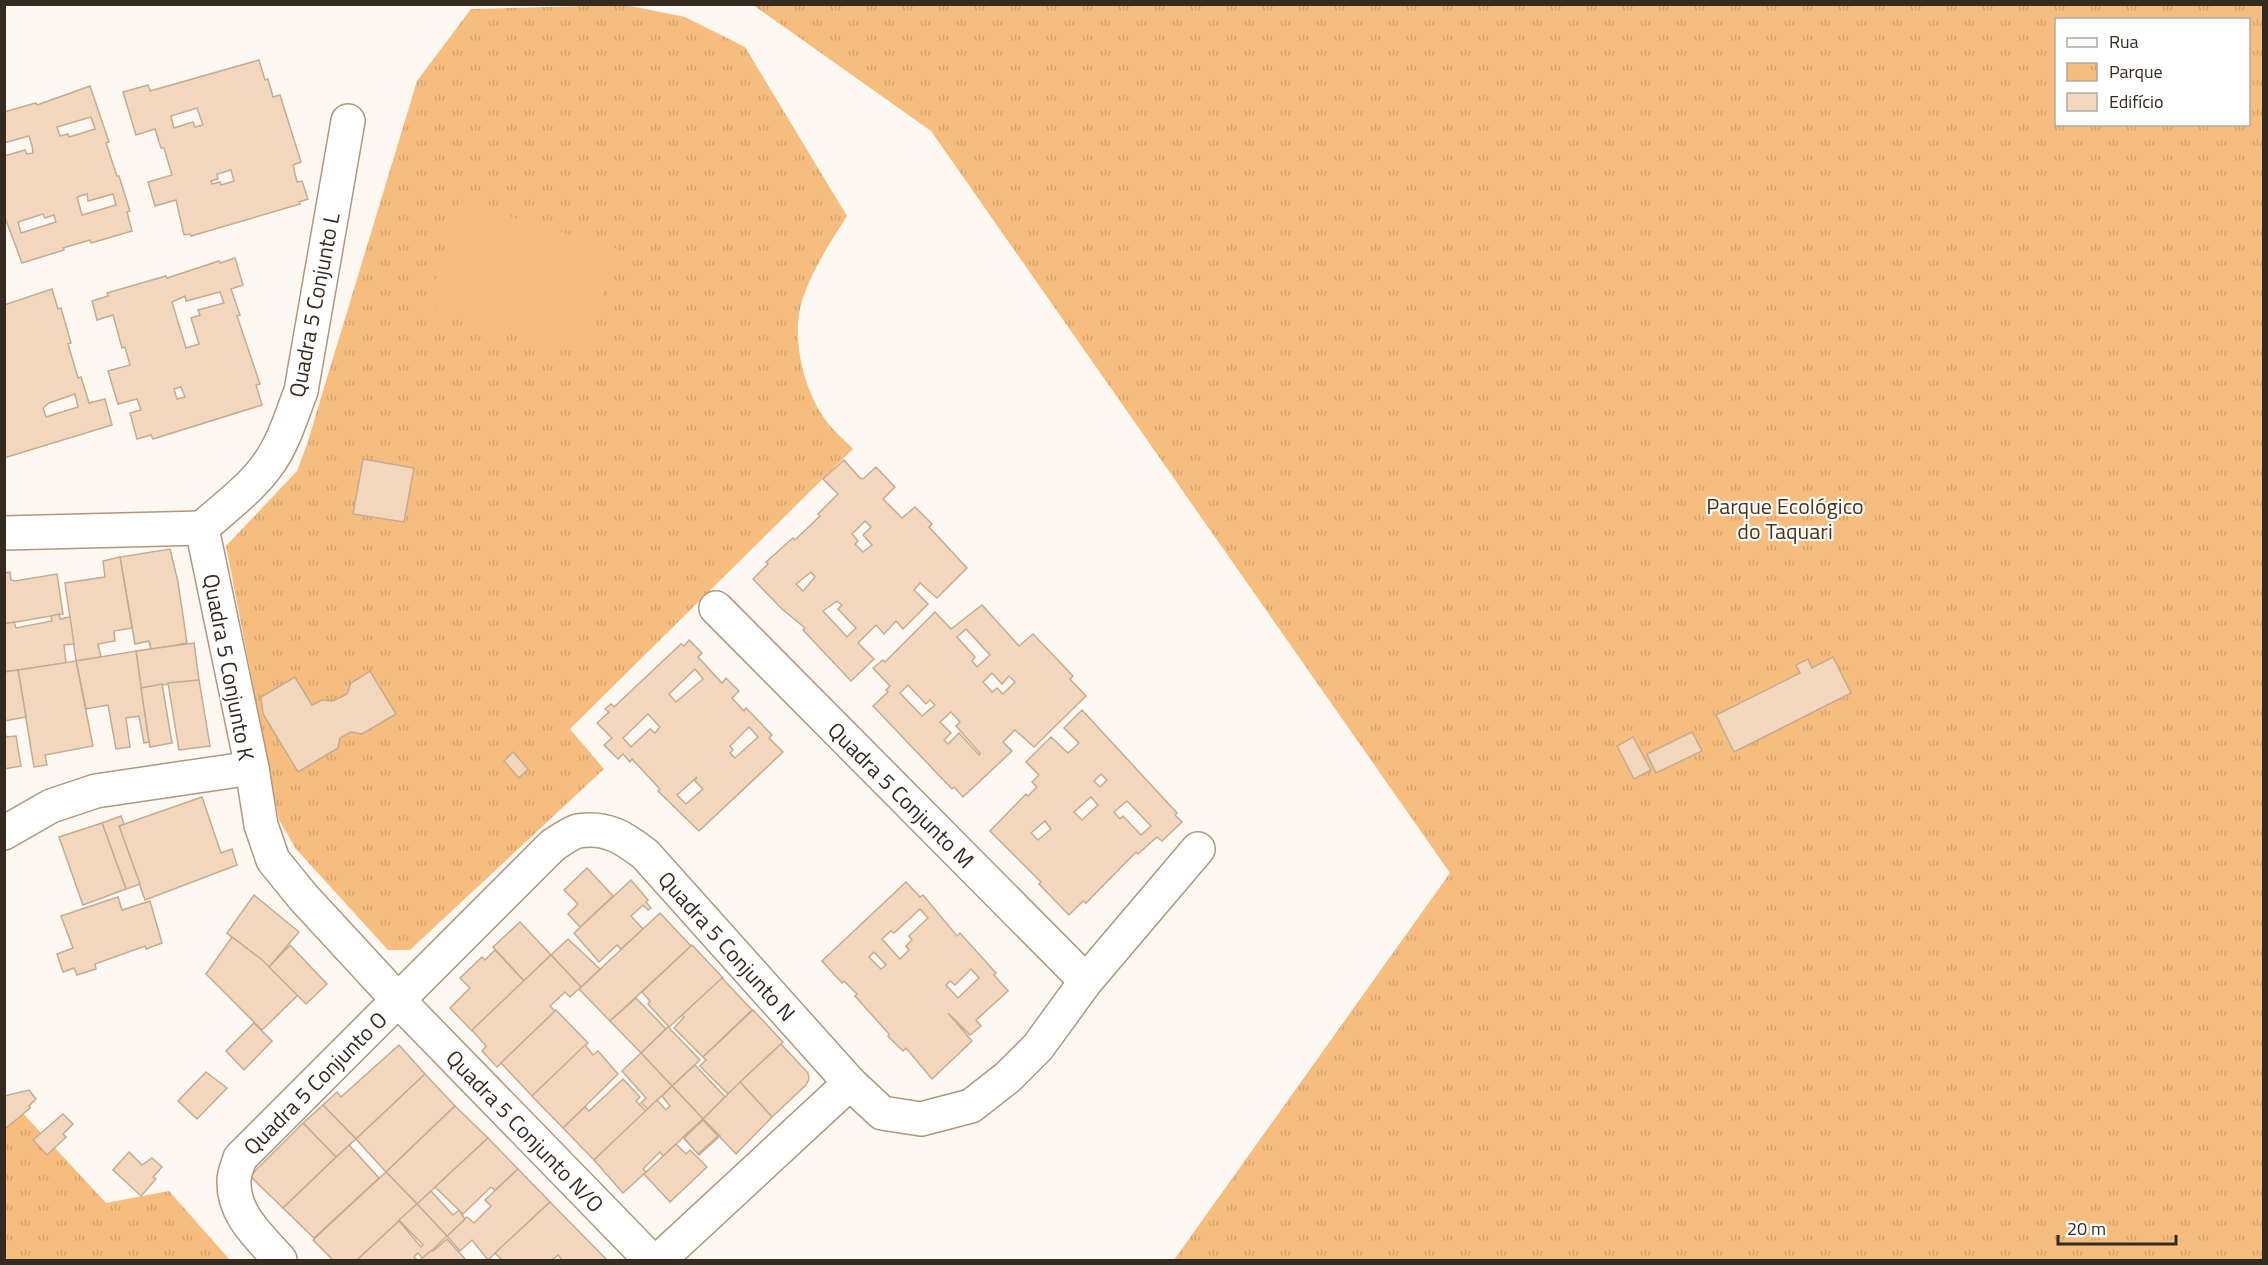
<svg xmlns="http://www.w3.org/2000/svg" width="2268" height="1265" font-family="'Titillium Web',sans-serif">
<defs>
<pattern id="park-tufts" width="24" height="20" patternUnits="userSpaceOnUse" patternTransform="scale(1.5)"><rect width="24" height="20" fill="#f6bd7f"/><path d="M3 7l-1-3M5 7V3M7 7l1-3M15 17l-1-3M17 17v-4M19 17l1-3" fill="none" stroke="#d4a36d"/></pattern>
</defs>
<rect width="100%" height="100%" fill="#fef8f3"/>
<!-- park -->
<g fill="url(#park-tufts)" fill-rule="evenodd">
<path d="M626,5L685,17L745,47L847,216C830,243 812,270 802,301C791,337 803,388 825,419C832,430 844,439 853,449L570,729L604,769L410,950H388L296,849L279,820L226,546L297,471L307,444L417,81L471,9Z"/>
<path d="M753,5H2263V1260H1174L1450,873L931,131ZM2056,20H2248V124H2056Z"/>
<polygon points="4,1093 106,1203 169,1191 230,1260 5,1260"/>
</g>
<!-- pitch -->
<polygon fill="#f6bd7f" points="460,201 617,249 584,355 427,307"/>
<!-- building -->
<g fill="#f2d7bc" stroke="#c4ab91" stroke-width="1.5" fill-rule="evenodd">
<path d="M259,60L265,80L268,79L273,97L280,95L301,162L293,165L297,182L302,181L308,199L299,202L300,204L191,236L190,234L184,235L176,200L155,206L148,182L172,175L164,148H161L155,129L136,135L123,92L148,85L150,91ZM197,108L203,125L195,127L193,122L174,128L171,116ZM231,170L234,181L221,185L220,182L212,184L211,181L218,179L217,174Z"/>
<path d="M90,86L109,142L106,143L117,176H119L130,211L127,212L132,231L91,243L90,240L63,248L64,250L22,263L4,215V156L25,150L27,154L33,153L32,146L29,136L4,143V112L36,103L37,105ZM91,117L95,129L69,137L68,134L60,136L57,127ZM87,194L88,201L113,194L116,205L82,215L77,197ZM43,214L45,218L54,215L56,222L21,233L18,222Z"/>
<path d="M235,258L243,285L231,289L240,315L237,316L260,384L256,385L262,405L153,439L151,435L137,439L130,413L141,410L137,399L118,404L108,371L130,365L125,347L122,348L113,315L97,320L92,301L108,296L107,293L166,276L167,278L219,261L220,263ZM220,292L224,303L198,310L200,315L191,318L199,344L186,348L172,302L185,296L186,301ZM181,387L185,397L177,399L174,389Z"/>
<path d="M52,289L58,309L61,308L71,343L68,344L78,378L81,377L89,403L105,399L112,425L4,458V305ZM75,394L78,407L46,417L43,408L49,403Z"/>
<polygon points="363,459 414,468 404,522 353,514"/>
<path d="M844,460L860,478L863,479L876,467L895,487L883,499L902,518L915,507L932,524L929,527L967,568L937,598L920,583L914,590L928,604L903,629L896,621L884,634L876,625L858,643L874,659L851,681L803,630L805,628L782,609L753,579L768,564L766,562L793,538L795,540L820,516L818,514L838,494L823,479ZM865,521L871,527L863,535L872,545L863,552L855,544L858,541L852,534ZM811,572L815,577L803,591L796,584ZM837,601L842,605L838,609L856,628L847,637L823,611Z"/>
<polygon points="170,549 178,582 187,643 151,650 149,641 135,644 120,557"/>
<polygon points="120,557 132,628 114,631 115,641 98,644 101,657 76,661 65,583 105,577 103,561"/>
<polygon points="10,572 11,580 15,581 57,574 63,614 4,624 4,573"/>
<path d="M982,605L1019,646L1033,634L1073,676L1070,679L1086,696L1034,747L1015,730L1003,742L1012,751L963,797L954,787L952,789L873,706L888,692L886,690L890,686L873,668L883,660L885,662L935,612L951,629ZM966,629L990,655L977,667L972,661L975,657L957,637ZM992,673L1002,684L1009,676L1015,682L1003,694L997,688L992,692L983,682ZM908,685L926,704L930,700L935,705L922,716L900,693ZM951,712L960,722L956,726L980,753L979,755L959,733L948,744L944,740L951,733L940,722Z"/>
<polygon points="59,614 60,619 70,617 74,644 64,645 66,663 4,672 4,624 14,622 16,628 52,621 51,616"/>
<path d="M689,640L702,653L698,657L722,683L726,678L739,691L732,698L744,711L746,708L772,735L769,738L783,752L699,831L658,791L660,789L632,759L630,762L623,754L618,759L604,745L612,738L597,723L609,712L605,709L611,704L614,707L681,644L684,646ZM695,669L703,679L676,702L669,694ZM648,714L660,727L655,733L650,729L631,747L623,738ZM749,727L758,737L735,758L730,753L733,750L730,746ZM697,777L695,781L703,789L686,804L677,795Z"/>
<polygon points="194,643 199,680 141,688 136,651"/>
<polygon points="136,651 149,742 144,743 139,716 126,718 130,747 116,749 108,705 86,709 76,661"/>
<polygon points="1833,657 1851,693 1734,752 1716,715 1800,673 1796,665 1808,659 1812,668"/>
<polygon points="76,661 93,746 45,755 47,765 34,767 18,670"/>
<polygon points="18,670 26,717 4,721 4,672"/>
<polygon points="370,671 396,714 362,734 351,732 340,738 338,748 298,772 263,714 261,697 295,677 312,705 322,700 333,701 347,694 351,683"/>
<polygon points="199,680 210,746 179,750 168,683"/>
<polygon points="162,684 172,743 150,747 141,688"/>
<path d="M1082,710L1177,813L1175,815L1182,822L1162,841L1157,837L1138,854L1136,852L1086,903L1083,901L1069,915L1039,884L1041,882L990,831L1026,794L1028,796L1037,787L1032,782L1039,775L1026,762L1051,737L1068,753L1079,743L1064,728ZM1101,774L1107,780L1100,787L1094,781ZM1091,797L1098,805L1082,820L1074,812ZM1127,801L1151,826L1141,835L1123,816L1120,819L1114,812ZM1045,821L1051,829L1038,840L1031,833Z"/>
<polygon points="4,724 6,737 16,736 21,766 4,769"/>
<polygon points="1692,732 1702,751 1656,773 1647,754"/>
<polygon points="1633,737 1651,770 1634,779 1617,746"/>
<polygon points="513,752 528,769 519,778 504,761"/>
<polygon points="202,797 221,853 232,849 237,865 145,900 119,826"/>
<polygon points="121,816 124,824 119,826 140,884 126,889 102,823"/>
<polygon points="102,823 126,889 83,905 59,837"/>
<polygon points="587,868 613,896 580,927 568,914 578,904 564,890"/>
<polygon points="631,880 648,900 646,902 651,908 648,910 643,905 631,916 643,929 621,949 617,945 599,962 574,933"/>
<path d="M906,882L920,897L923,895L957,936L960,933L996,973L994,975L1008,991L976,1020L981,1026L970,1035L948,1013L972,1041L932,1079L906,1048L903,1051L888,1036L889,1034L855,996L857,994L844,981L842,983L822,961ZM920,909L928,918L909,936L912,940L906,946L909,950L900,959L882,939L891,931L894,933ZM874,952L886,965L881,969L869,957ZM971,969L979,978L958,998L946,985L950,981L955,985Z"/>
<polygon points="254,895 299,932 269,967 227,933"/>
<polygon points="118,897 122,910 150,901 162,943 146,949 145,946 95,964 96,969 77,975 74,968 63,972 57,954 73,948 61,916"/>
<polygon points="660,913 691,946 610,1021 579,989"/>
<polygon points="520,922 551,955 524,981 493,947"/>
<polygon points="232,937 261,959 298,995 262,1030 206,974"/>
<polygon points="568,939 600,969 581,987 551,955"/>
<polygon points="290,945 327,984 306,1004 269,967"/>
<polygon points="692,945 723,978 669,1027 648,1004 650,1001 642,992"/>
<polygon points="495,950 524,981 472,1031 450,1008 470,988 460,978 482,957 485,960"/>
<polygon points="551,955 581,987 570,997 565,992 550,1006 555,1011 497,1067 482,1051 486,1046 472,1030"/>
<polygon points="722,978 752,1010 703,1057 674,1028 684,1017 682,1015"/>
<polygon points="636,998 666,1029 641,1053 610,1021"/>
<polygon points="556,1010 588,1043 532,1096 501,1063"/>
<polygon points="753,1010 783,1042 728,1094 700,1066 706,1060 703,1057"/>
<polygon points="254,1023 272,1041 244,1070 226,1051"/>
<polygon points="668,1027 700,1060 672,1086 641,1053"/>
<polygon points="781,1044 808,1073 809,1079 806,1085 772,1117 740,1082"/>
<polygon points="399,1045 425,1074 356,1139 323,1105 337,1092 341,1097"/>
<polygon points="585,1045 593,1055 598,1051 618,1074 563,1128 532,1096"/>
<polygon points="641,1053 672,1086 648,1109 641,1103 646,1098 622,1071"/>
<polygon points="695,1065 725,1097 703,1119 672,1086"/>
<polygon points="206,1072 227,1088 197,1119 178,1101"/>
<polygon points="425,1074 455,1106 386,1172 356,1139"/>
<polygon points="623,1079 640,1097 636,1101 646,1111 594,1160 563,1128 585,1107 589,1111"/>
<polygon points="740,1082 772,1117 736,1154 703,1119"/>
<polygon points="672,1086 703,1119 663,1156 660,1152 643,1169 646,1172 623,1193 594,1160 657,1100 666,1110 670,1106 662,1096"/>
<polygon points="29,1090 36,1099 29,1106 30,1108 4,1130 4,1096"/>
<polygon points="323,1105 356,1139 336,1157 303,1123"/>
<polygon points="455,1106 488,1138 417,1204 386,1172"/>
<polygon points="63,1114 73,1124 63,1134 66,1137 47,1155 33,1140"/>
<polygon points="703,1119 720,1136 699,1155 683,1137"/>
<polygon points="703,1120 718,1136 698,1154 684,1138"/>
<polygon points="303,1123 336,1157 283,1208 250,1176"/>
<polygon points="488,1138 518,1169 495,1190 491,1187 463,1214 435,1187"/>
<polygon points="676,1144 686,1154 690,1150 707,1167 670,1202 644,1174"/>
<polygon points="349,1145 379,1178 314,1238 283,1208"/>
<polygon points="129,1152 142,1165 152,1158 162,1167 153,1177 156,1179 141,1196 113,1170"/>
<polygon points="518,1169 550,1202 488,1260 472,1240 460,1251 447,1236 467,1217 474,1223 491,1206 485,1200"/>
<polygon points="386,1172 417,1204 357,1260 333,1260 313,1240"/>
<polygon points="431,1191 453,1215 459,1210 465,1219 447,1236 417,1204"/>
<polygon points="550,1202 607,1260 562,1260 558,1255 552,1260 502,1260 495,1253"/>
<polygon points="417,1204 447,1236 423,1259 418,1253 414,1257 417,1260 357,1260 399,1221 421,1247 423,1245 399,1220"/>
<polygon points="447,1239 466,1260 420,1260 432,1250 433,1251"/>
</g>
<g fill="none" stroke-linecap="round" stroke-linejoin="round">
<defs>
<g id="minor">
<polyline points="202,528 252,768 261,825 273,860 303,897 399,1001 651,1260"/>
<path d="M202,528C224,508 252,488 269,463C284,442 292,414 301,391L348,121"/>
<polyline points="4,533 202,528"/>
<polyline points="716,608 1086,981"/>
<polyline points="4,833 51,806 96,791 252,768"/>
<path d="M280,1260C260,1237 233,1215 234,1181C234,1173 238,1165 240,1158L553,845C560,841 570,833 578,831C606,826 624,838 645,854L850,1083L882,1113L921,1119L971,1106L1008,1077L1038,1047L1086,981L1198,849"/>
<polyline points="659,1260 850,1083"/>
</g>
</defs>
<!-- minor casing -->
<use href="#minor" stroke="#b0977d" stroke-width="36"/>
<!-- minor -->
<use href="#minor" stroke="#fff" stroke-width="33"/>
</g>
<g text-anchor="middle" dominant-baseline="central" stroke-width="4.5" stroke-linejoin="round" paint-order="stroke">
<!-- street labels -->
<g font-size="22" fill="#342a1f" stroke="#fff">
<text transform="translate(314 305) rotate(-79)">Quadra 5 Conjunto L</text>
<text transform="translate(229 667) rotate(79)">Quadra 5 Conjunto K</text>
<text transform="translate(901 795) rotate(45)">Quadra 5 Conjunto M</text>
<text transform="translate(727 946) rotate(48)">Quadra 5 Conjunto N</text>
<text transform="translate(315 1083) rotate(-45)">Quadra 5 Conjunto O</text>
<text transform="translate(525 1131) rotate(46)">Quadra 5 Conjunto N/O</text>
</g>
<!-- park labels -->
<g font-size="22" fill="#4b3316" stroke="#fff">
<text x="1785" y="506">Parque Ecológico<tspan x="1785" dy="25">do Taquari</tspan></text>
</g>
</g>
<!-- border -->
<rect width="2268" height="1265" fill="none" stroke="#342a1f" stroke-width="12"/>
<!-- legend -->
<rect x="2055" y="18" width="195" height="108" fill="#ffffff" stroke="#aeaaa5" stroke-width="1.5"/>
<rect x="2067" y="38" width="30" height="9" fill="#ffffff" stroke="#aeaaa5" stroke-width="1.5"/>
<text x="2109" y="48" font-size="18" fill="#342a1f">Rua</text>
<rect x="2067" y="63" width="30" height="18" fill="url(#park-tufts)" stroke="#aeaaa5" stroke-width="1.5"/>
<text x="2109" y="78" font-size="18" fill="#342a1f">Parque</text>
<rect x="2067" y="93" width="30" height="18" fill="#f2d7bc" stroke="#aeaaa5" stroke-width="1.5"/>
<text x="2109" y="108" font-size="18" fill="#342a1f">Edifício</text>
<!-- scale -->
<path d="M2058 1235v9h118v-9" fill="none" stroke="#342a1f" stroke-width="3"/>
<text x="2067" y="1235" font-size="18" fill="#342a1f" stroke="#ffffff" stroke-width="4.5" paint-order="stroke">20 m</text>
</svg>
